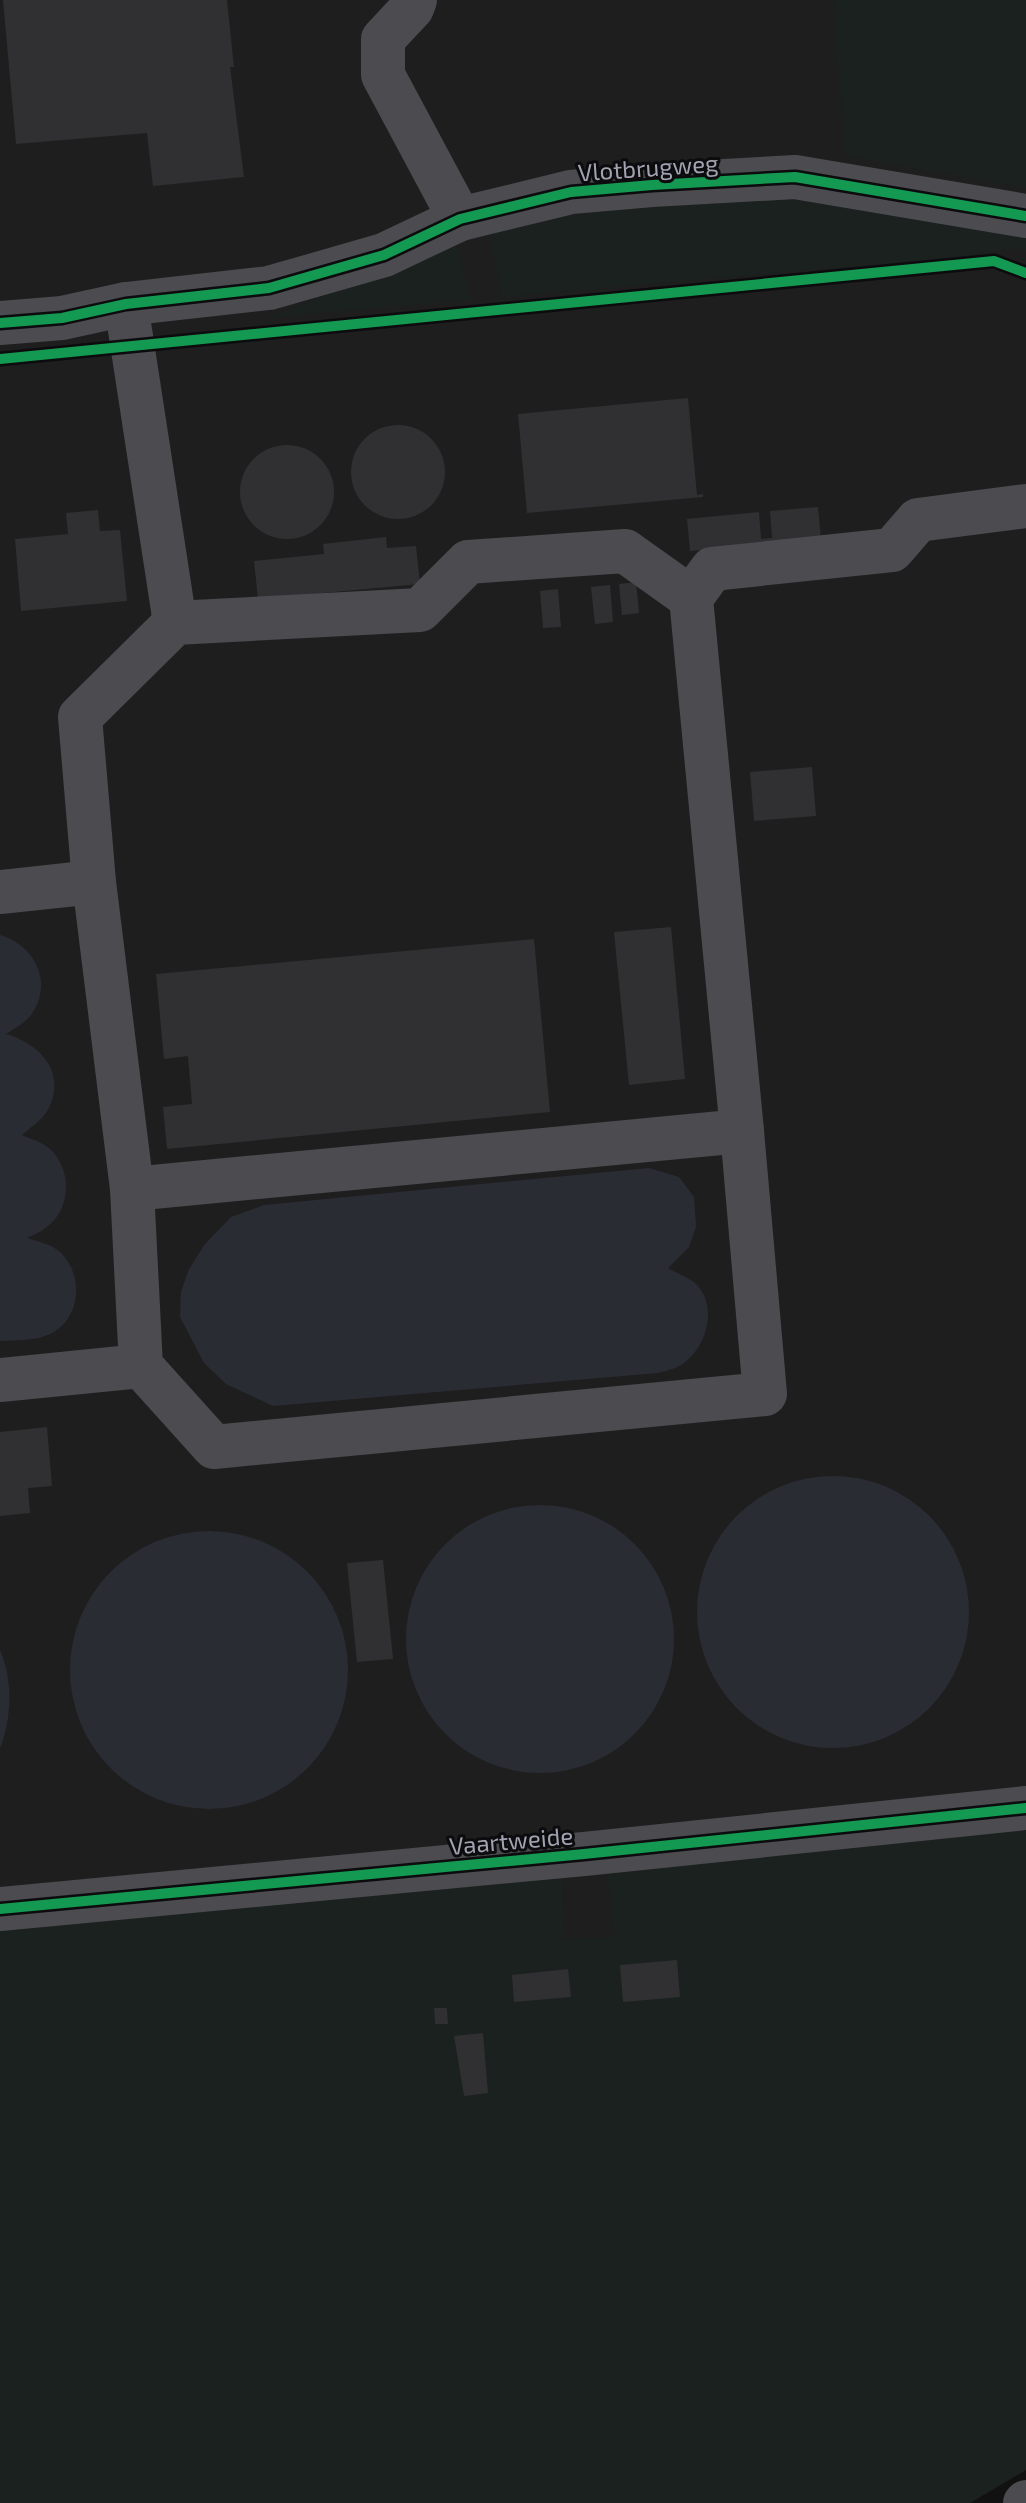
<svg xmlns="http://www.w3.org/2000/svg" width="1026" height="2503" font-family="'Exo 2',sans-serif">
<rect width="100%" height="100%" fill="#111"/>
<!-- built -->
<polygon fill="#1e1e1f" points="0,0 1026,0 1026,2175 0,2252"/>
<!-- green -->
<g fill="#1b211e">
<polygon points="833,0 1026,0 1026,188 845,156"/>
<polygon points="788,195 1026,234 1026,251 1018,248 950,258 502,297 488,232 539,217"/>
<polygon points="458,243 470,300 266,318"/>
<polygon points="1026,1821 1026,2470 970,2503 0,2503 0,1917 562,1869 563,1939 615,1937 606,1866"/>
</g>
<!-- water -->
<g fill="#2a2c34">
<path d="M0,935C35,945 54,983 31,1015C25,1023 14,1029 6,1034C37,1043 64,1068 51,1103C46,1118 32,1126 22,1135C31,1139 43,1142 51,1150C73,1171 71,1212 44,1229C39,1233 32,1235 27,1238C39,1242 52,1244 61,1253C84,1276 81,1319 50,1334C35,1341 16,1340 0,1341Z"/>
<path d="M649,1168L679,1177L694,1197L696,1227L689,1247L668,1268C676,1273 688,1277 695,1283C719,1305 707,1349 681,1365C675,1369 665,1371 658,1373L273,1406L226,1384L204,1363L180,1317L181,1292L189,1269L205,1244L231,1217L264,1205Z"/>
<circle cx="833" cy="1612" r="136"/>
<circle cx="540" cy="1639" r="134"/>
<circle cx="209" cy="1670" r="139"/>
<path d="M0,1650C13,1681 12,1717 0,1748Z"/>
</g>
<!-- building -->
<g fill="#303032">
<polygon points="3,0 227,0 234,67 230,67 244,177 153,186 147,133 16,144"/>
<polygon points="688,398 697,495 703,494 703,497 527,513 518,414"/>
<circle cx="398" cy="472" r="47"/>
<circle cx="287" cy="492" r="47"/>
<polygon points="818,507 821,539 690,551 687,519 759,512 761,539 772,538 770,511"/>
<polygon points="98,510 100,531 120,530 127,601 21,611 15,539 68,534 66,513"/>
<polygon points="386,537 387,548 416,546 420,584 258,599 254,561 324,554 323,544"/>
<polygon points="636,582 639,613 622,615 619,584"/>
<polygon points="610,585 613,622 595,624 591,587"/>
<polygon points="558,589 561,627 543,628 540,591"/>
<polygon points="812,767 816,816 754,821 750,772"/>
<polygon points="671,927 685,1079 629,1085 614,932"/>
<polygon points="534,939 550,1112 167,1149 163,1107 192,1104 188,1056 164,1059 156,974"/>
<polygon points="47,1427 52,1486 28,1488 30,1513 0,1516 0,1432"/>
<polygon points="383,1560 393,1659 357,1662 347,1563"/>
<polygon points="677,1960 680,1997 623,2002 620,1965"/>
<polygon points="568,1969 571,1997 514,2002 512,1975"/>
<polygon points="434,2008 447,2008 448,2024 435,2024"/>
<polygon points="483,2033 488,2093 464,2096 454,2036"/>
</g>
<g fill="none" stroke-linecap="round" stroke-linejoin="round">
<!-- minor -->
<g stroke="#4b4b50" stroke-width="44">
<polyline points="415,0 412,8 383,39 383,75 460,219"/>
<polyline points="126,304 175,623"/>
<polyline points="0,323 62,318 126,304 269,288 384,255 460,219 571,192 652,185 795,177 1026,216"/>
<polyline points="0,892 94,882"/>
<polyline points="132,1189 742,1131 691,598"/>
<polyline points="141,1366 214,1447 765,1394 742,1131"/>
<polyline points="0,1380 141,1366 132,1189 94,882 80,717 175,623 420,610 468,562 625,551 691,598 712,569 892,550 918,520 1026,506"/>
<polyline points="0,1909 584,1854 1026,1808"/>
<polyline points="1025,2503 1026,2502"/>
</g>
<defs>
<g id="cycleway">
<polyline points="0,323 62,318 126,304 269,288 384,255 460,219 571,192 652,185 795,177 1026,216"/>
<polyline points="0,359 994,261 1026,273"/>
<polyline points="0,1909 584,1854 1026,1808"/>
</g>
</defs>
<!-- cycleway casing -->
<use href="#cycleway" stroke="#0c0b0d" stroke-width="15"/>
<!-- cycleway -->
<use href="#cycleway" stroke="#139951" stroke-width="10"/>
</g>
<g text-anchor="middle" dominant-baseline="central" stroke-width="6" stroke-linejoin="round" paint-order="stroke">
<!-- street labels -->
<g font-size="24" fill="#a2a3b2" stroke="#0c0b0d">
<text transform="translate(648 167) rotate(-4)">Vlotbrugweg</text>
<text transform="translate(511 1840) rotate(-5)">Vaartweide</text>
</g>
</g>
</svg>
